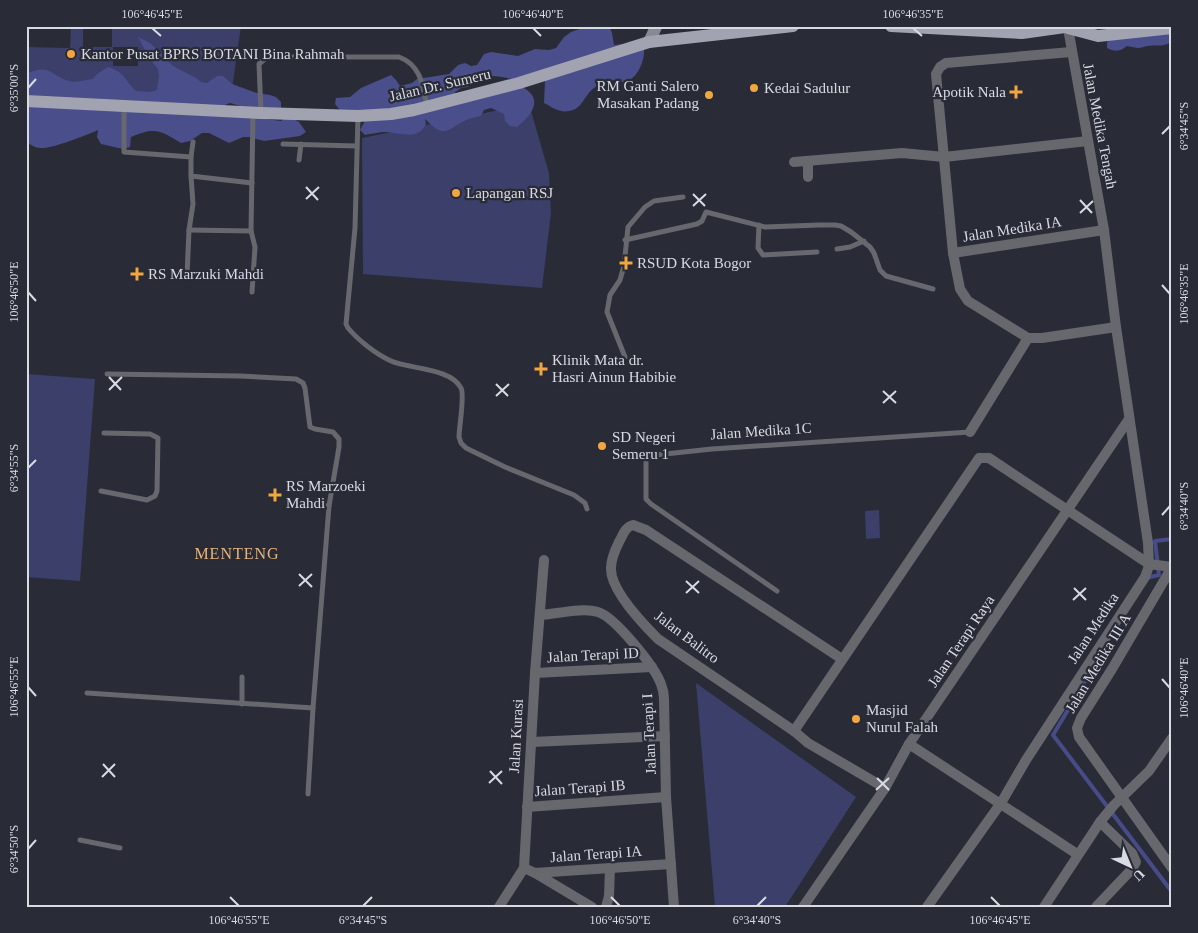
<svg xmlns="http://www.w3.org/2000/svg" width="1198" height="933" font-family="'Times New Roman',serif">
<rect width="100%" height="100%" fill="#292b37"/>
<!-- green -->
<g fill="#3b3f6a" fill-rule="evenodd">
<path d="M71,26H241L230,103L26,86V47L70,48ZM83,27H112V47H83ZM113,47H138V66H113Z"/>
<polygon points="529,104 549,173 551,213 542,288 363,274 362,138"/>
<polygon points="26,374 95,379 80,581 26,577"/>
<polygon points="879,510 880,538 866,539 865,511"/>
<polygon points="696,683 856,797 785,907 715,907"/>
</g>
<!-- forest -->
<g fill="#4a4e8a">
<path d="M588,26H609L612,33L614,45L633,43L644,49C645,61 637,81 623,82C617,82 622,80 615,80C611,80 597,85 594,88C584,95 583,109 569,111C559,113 552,107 544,103L545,81C538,81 529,83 521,81C505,78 479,69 468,87L461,88L455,92L456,98L519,84C523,87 529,91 532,95C540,107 525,121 517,127L510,126L505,121L504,114L491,108L484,110L481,116C476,117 470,118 466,120C445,131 445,139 425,119L426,124C417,142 400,132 385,132C379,132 371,134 365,135L360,130L366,119L340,110L335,104L336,98L350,97L361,88L391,75L396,80L400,86L412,83L417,79L449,74L458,65L465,63L471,66L477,65L484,54L491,52L518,56L535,49L549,50L556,48L564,37L571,32Z"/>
<path d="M1107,26H1172V42C1159,48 1158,44 1147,46C1138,49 1137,48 1127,46C1119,52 1115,52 1107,48V42L1122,31H1108Z"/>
<path d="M138,37L150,43L173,66L196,78L201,82L207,83L217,76H223L232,84L257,93L270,95L276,97L281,102V109L244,107L230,103L225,105L220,110L257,118L281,121L291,114L293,119L299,122L306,132L300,136L264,141L250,137H243L229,143L209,133H202L190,141L181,143C159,130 156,127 131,137L130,147L123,149L101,144L97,137L98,130C87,135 52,149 41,148C36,148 32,146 27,142L26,79L28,73C51,64 48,74 69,81C76,83 86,80 93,79L97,74L108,67C125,72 125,81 136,91L150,92L157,90L159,76L158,69L149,58Z"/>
</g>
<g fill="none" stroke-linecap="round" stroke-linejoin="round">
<!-- stream -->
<g stroke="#474b88" stroke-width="4">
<polyline points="1146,578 1159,575 1155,541 1172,539"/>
<polyline points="1105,648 1053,735 1172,892"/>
</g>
<!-- lane -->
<g stroke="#67686e" stroke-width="5">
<polyline points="124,106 124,152 191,157 191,176 252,183"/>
<path d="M261,112L259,64L266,58L282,57H399C421,65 423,86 427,106"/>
<path d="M358,116L355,228L346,324L348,328C359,341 376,354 391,361C409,369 451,368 461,388C465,395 459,427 459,437L461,443L466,448L505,467L574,495L585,503L587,509"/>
<polyline points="283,144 356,146"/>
<polyline points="191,157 193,142"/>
<polyline points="299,160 301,144"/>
<polyline points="759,225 758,248 763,255 817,252"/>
<polyline points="189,230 251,231"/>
<polyline points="625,240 697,224 702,221 706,212 765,227 819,225 835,225 841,226 851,232 870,247 874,253 880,270 886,276 933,289"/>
<polyline points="837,249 850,247 864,241"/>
<polyline points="187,276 189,230 193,204 191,176"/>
<polyline points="252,292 255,247 251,231 253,113"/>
<polyline points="625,357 607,312 610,295 620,280 624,266 628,227 645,207 654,201 683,197"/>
<polyline points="107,374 240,376 296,379 303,383 305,388 310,427 315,429 333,432 339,439 339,447 329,506 313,708 308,794"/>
<polyline points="101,491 147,500 155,496 157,491 158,438 150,434 104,433"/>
<polyline points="292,505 329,506"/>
<polyline points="777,591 651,504 646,499 646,456 712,449 970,432"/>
<polyline points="87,693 313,708"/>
<polyline points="242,704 242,677"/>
<polyline points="80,840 120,848"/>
</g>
<!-- street -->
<g stroke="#67686e" stroke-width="10">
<polyline points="808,161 808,177"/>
<polyline points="794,162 902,153 944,157 1088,141"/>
<polyline points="953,253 1104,230"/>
<polyline points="1028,338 968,301 960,289 953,253 936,74 940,67 946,63 1071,52"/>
<polyline points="1028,338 1042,338 1116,327"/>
<polyline points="970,432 1028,338"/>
<polyline points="1172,567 1112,669 1081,718 1077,728 1079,737 1172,868"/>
<path d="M540,615C556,614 583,607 598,612C615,617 655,667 661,684C663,689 664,694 664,699L666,797L674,907"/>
<path d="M842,659L646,530L633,525C625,527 623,535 619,542C615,550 611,559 611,568C610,590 643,624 658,639L794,731L808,743L885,788"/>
<polyline points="535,673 652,667"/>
<polyline points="794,731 979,458 989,458 1149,564 1172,567"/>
<polyline points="532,742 665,736"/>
<polyline points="909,744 1077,854"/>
<polyline points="527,807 666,797"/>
<polyline points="524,868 535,873 671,864"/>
<polyline points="535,873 592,907"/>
<polyline points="499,907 524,868 535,673 544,560"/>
<polyline points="606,907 609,896 610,868"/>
<polyline points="803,907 885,788 909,744 1129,419"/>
<polyline points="927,907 1001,803 1026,760 1145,577 1149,566 1148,543 1116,327 1104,230 1068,28"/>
<polyline points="1044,907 1100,822 1114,805 1149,771 1172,738"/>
<polyline points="1096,907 1132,869 1136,862 1132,853 1100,822"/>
</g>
<!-- secondary -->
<polyline stroke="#878993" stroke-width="12" points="649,42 656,27"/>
<!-- primary -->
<g stroke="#a1a3b0" stroke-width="12">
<polyline points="891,26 1022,33 1072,26"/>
<polyline points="1068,28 1098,36 1172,28"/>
<polyline points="26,101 261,113 358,116 391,114 414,110 519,83 649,42 793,26"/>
</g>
</g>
<!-- ticks -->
<path fill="none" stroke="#d9dbe3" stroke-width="2" d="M152,28L161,36M533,28L541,36M913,28L922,36M28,88L36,79M1162,134L1170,126M306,187L318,200M693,194L705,206M306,199L319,187M1080,200L1092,213M693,206L706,194M1080,213L1093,201M1162,285L1170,294M28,292L36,301M109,377L121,390M496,384L508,396M109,390L122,377M883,391L896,403M496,396L509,384M883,403L896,391M28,468L36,460M1162,515L1170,506M299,574L312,587M686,581L699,593M299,586L312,574M1074,588L1086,600M686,593L699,581M1073,600L1086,588M1162,679L1170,688M28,687L36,696M103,764L115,777M490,771L502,784M102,777L115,764M877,778L889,790M489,783L502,771M876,790L889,778M28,849L36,840M230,897L239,906M611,897L620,906M991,897L1000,906M363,906L372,897M757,906L766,897"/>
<!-- markers -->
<g fill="#f1a640" stroke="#292b37" stroke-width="2">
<circle cx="71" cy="54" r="5"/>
<circle cx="754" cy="88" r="5"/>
<path d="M1013.5 84.5h5v5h5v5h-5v5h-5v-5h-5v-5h5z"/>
<circle cx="709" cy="95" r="5"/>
<circle cx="456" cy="193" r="5"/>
<path d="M623.5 255.5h5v5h5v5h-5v5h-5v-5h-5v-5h5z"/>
<path d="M134.5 266.5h5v5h5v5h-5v5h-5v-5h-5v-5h5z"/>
<path d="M538.5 361.5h5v5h5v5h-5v5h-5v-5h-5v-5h5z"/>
<circle cx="602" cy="446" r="5"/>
<path d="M272.5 487.5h5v5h5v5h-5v5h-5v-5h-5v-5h5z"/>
<circle cx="856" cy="719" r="5"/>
</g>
<g text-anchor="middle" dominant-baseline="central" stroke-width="4.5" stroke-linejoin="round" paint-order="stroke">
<!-- poi labels -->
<g font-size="15" fill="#d9dbe3" stroke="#292b37" text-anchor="start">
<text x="81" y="54">Kantor Pusat BPRS BOTANI Bina Rahmah</text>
<text x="699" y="86" text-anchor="end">RM Ganti Salero<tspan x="699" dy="17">Masakan Padang</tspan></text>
<text x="764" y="88">Kedai Sadulur</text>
<text x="1006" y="92" text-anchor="end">Apotik Nala</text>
<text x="466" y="193">Lapangan RSJ</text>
<text x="637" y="263">RSUD Kota Bogor</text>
<text x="148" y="274">RS Marzuki Mahdi</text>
<text x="552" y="360">Klinik Mata dr.<tspan x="552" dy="17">Hasri Ainun Habibie</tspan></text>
<text x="612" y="437">SD Negeri<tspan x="612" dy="17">Semeru 1</tspan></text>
<text x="286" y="486">RS Marzoeki<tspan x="286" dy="17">Mahdi</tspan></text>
<text x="866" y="710">Masjid<tspan x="866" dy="17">Nurul Falah</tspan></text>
</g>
<!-- street labels -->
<g font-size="15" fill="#d9dbe3" stroke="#292b37">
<text transform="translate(440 85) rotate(-13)">Jalan Dr. Sumeru</text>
<text transform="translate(1100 126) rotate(79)">Jalan Medika Tengah</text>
<text transform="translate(1012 229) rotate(-9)">Jalan Medika IA</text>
<text transform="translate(761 431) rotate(-4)">Jalan Medika 1C</text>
<text transform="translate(1093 628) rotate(-57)">Jalan Medika</text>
<text transform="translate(687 637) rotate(37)">Jalan Balitro</text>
<text transform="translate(961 641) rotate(-56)">Jalan Terapi Raya</text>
<text transform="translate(593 655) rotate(-3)">Jalan Terapi ID</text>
<text transform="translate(1098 663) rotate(-59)">Jalan Medika III A</text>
<text transform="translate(649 734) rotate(-93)">Jalan Terapi I</text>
<text transform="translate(516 736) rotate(-87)">Jalan Kurasi</text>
<text transform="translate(580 788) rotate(-4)">Jalan Terapi IB</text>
<text transform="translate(596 854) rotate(-4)">Jalan Terapi IA</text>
</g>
<!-- neighbourhood labels -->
<g font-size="16" letter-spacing="1" fill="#e9b577" stroke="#292b37">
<text x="237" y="553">MENTENG</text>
</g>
</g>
<!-- border -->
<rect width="1198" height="933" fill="none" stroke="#292b37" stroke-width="55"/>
<!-- north arrow -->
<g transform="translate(1130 866) rotate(136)" stroke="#292b37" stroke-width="4" paint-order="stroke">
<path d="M0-4L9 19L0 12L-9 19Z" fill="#d9dbe3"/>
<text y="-8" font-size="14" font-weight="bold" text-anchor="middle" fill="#d9dbe3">U</text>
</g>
<rect x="28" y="28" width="1142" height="878" fill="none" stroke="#d9dbe3" stroke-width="2"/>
<g font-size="12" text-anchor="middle" fill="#d9dbe3">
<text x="152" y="18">106°46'45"E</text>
<text x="533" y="18">106°46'40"E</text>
<text x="913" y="18">106°46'35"E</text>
<text transform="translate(14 88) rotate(-90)" y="4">6°35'00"S</text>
<text transform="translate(1184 126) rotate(-90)" y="4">6°34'45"S</text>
<text transform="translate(14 292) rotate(-90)" y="4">106°46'50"E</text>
<text transform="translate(1184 294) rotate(-90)" y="4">106°46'35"E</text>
<text transform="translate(14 468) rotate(-90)" y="4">6°34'55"S</text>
<text transform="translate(1184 506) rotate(-90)" y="4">6°34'40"S</text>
<text transform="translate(14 687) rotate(-90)" y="4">106°46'55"E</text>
<text transform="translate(1184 688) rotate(-90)" y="4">106°46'40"E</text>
<text transform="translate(14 849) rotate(-90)" y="4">6°34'50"S</text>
<text x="239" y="924">106°46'55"E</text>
<text x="363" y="924">6°34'45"S</text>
<text x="620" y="924">106°46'50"E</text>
<text x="757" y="924">6°34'40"S</text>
<text x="1000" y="924">106°46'45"E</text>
</g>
</svg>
